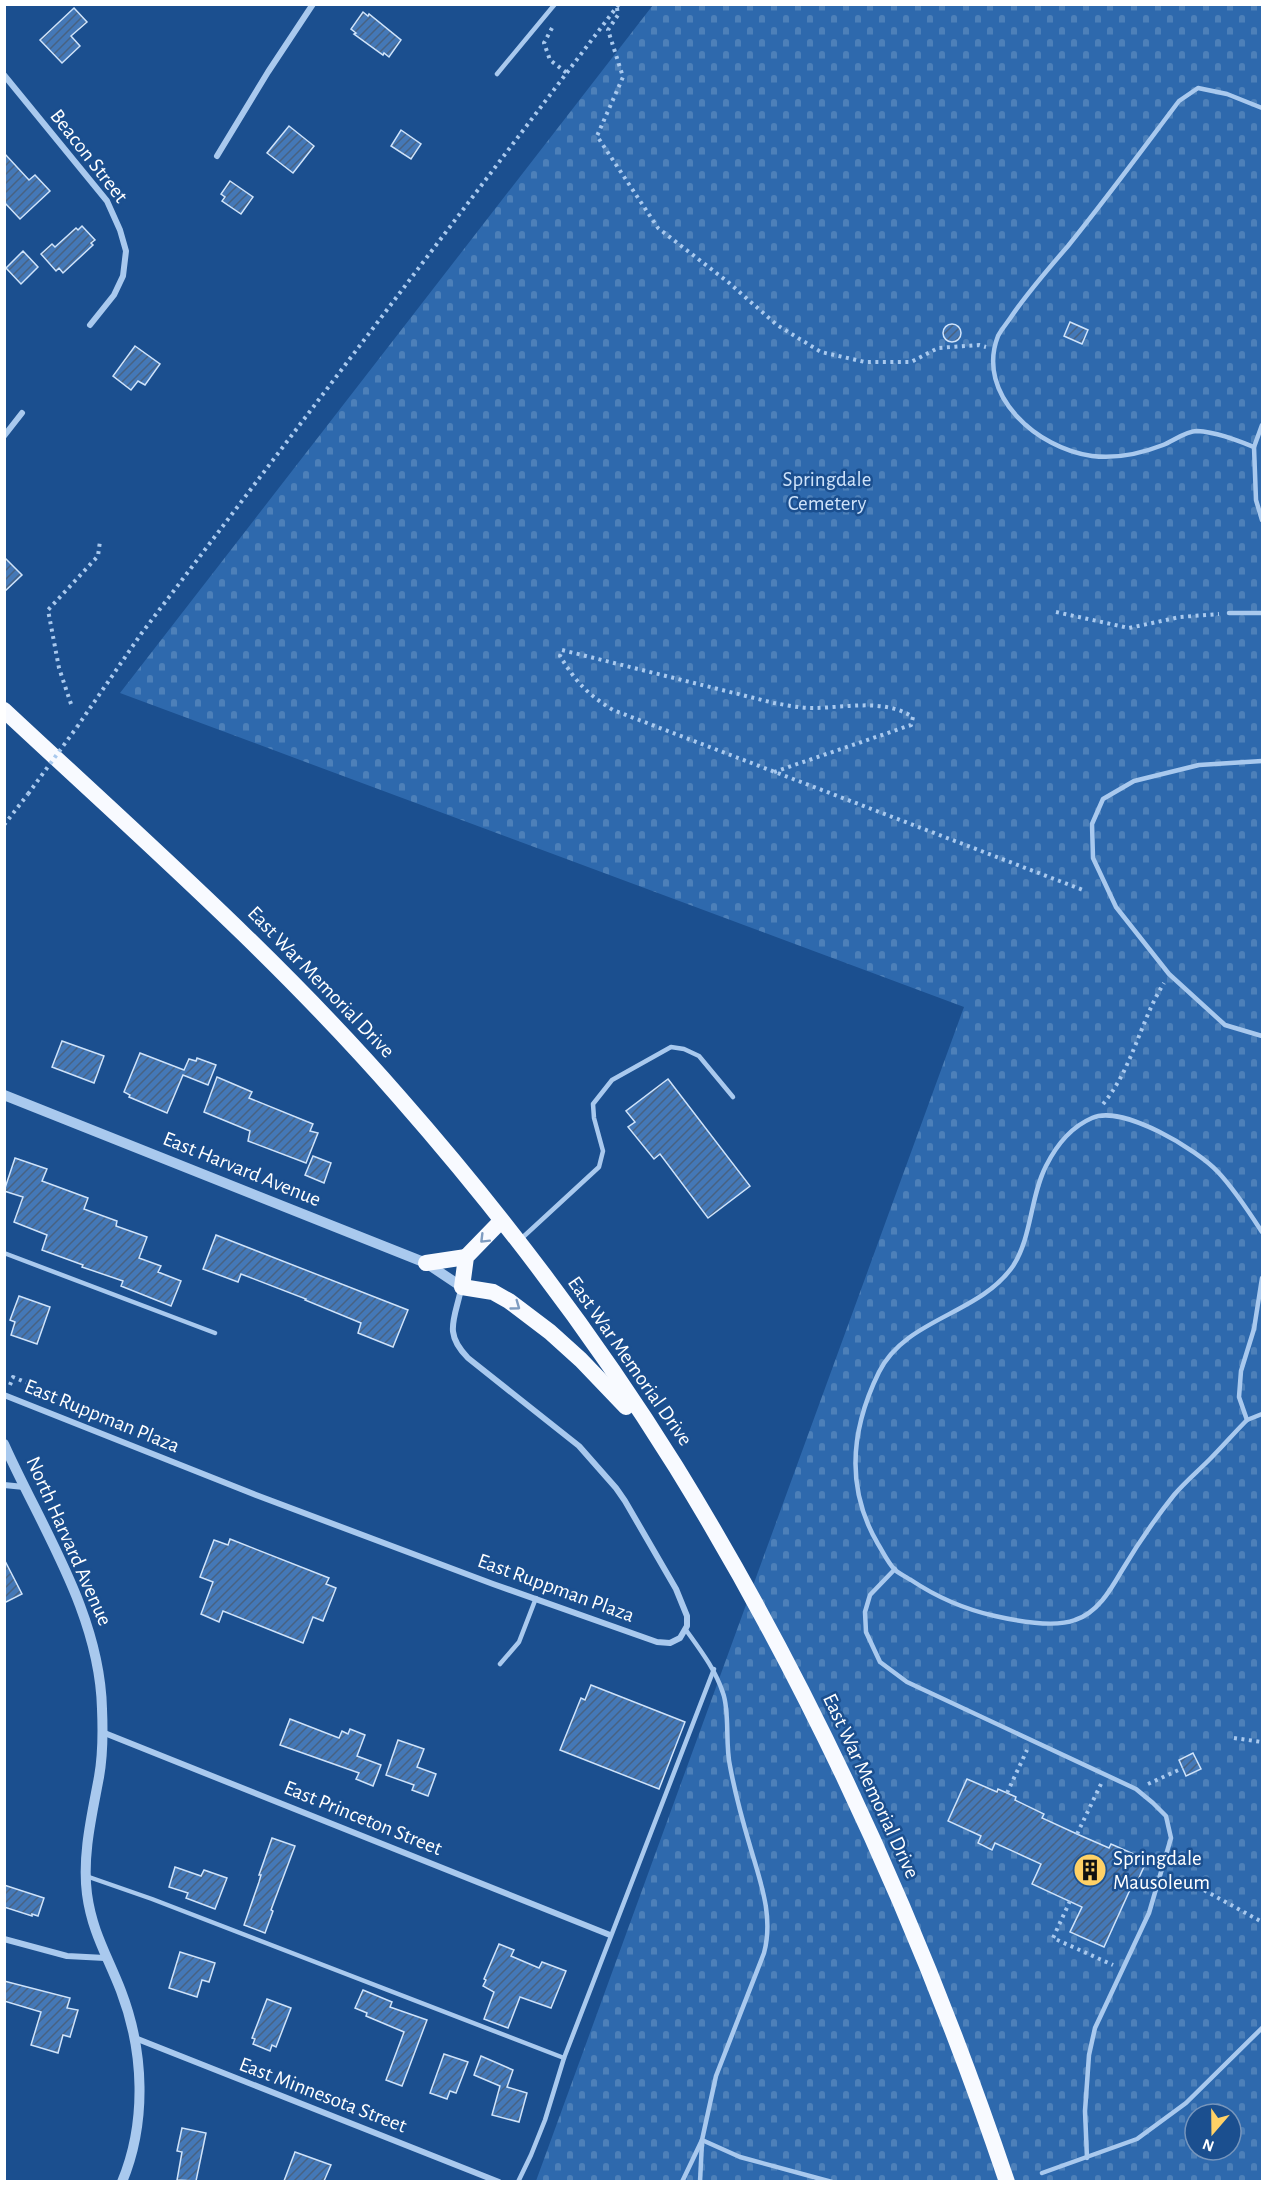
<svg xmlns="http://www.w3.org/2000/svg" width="1267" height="2186" font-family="'Alegreya Sans',sans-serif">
<defs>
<pattern id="cemetery-stones" width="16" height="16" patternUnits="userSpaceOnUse" patternTransform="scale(1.5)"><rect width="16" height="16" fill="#2e69ad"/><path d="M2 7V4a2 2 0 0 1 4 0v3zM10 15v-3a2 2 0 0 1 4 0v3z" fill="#4d80b9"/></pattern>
<pattern id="building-hatch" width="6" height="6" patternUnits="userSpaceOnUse" patternTransform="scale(1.5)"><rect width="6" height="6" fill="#4478b7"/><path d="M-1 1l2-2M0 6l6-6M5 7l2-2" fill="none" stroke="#486282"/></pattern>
</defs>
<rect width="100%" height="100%" fill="#1b4f8f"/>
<!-- cemetery -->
<path fill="url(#cemetery-stones)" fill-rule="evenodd" d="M653,5H1262V2181H536L964,1007L120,693ZM1195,2114H1231V2150H1195Z"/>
<!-- building -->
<g fill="url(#building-hatch)" stroke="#cfe3fa" stroke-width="1.5">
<polygon points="74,8 87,22 71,36 80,46 62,63 40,40"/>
<polygon points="363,12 368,16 369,14 401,40 389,57 384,53 383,55 354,34 356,33 351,29"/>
<polygon points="289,126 314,146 293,173 267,153"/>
<polygon points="401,130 421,144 411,159 391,146"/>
<polygon points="4,153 29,180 35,175 50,191 20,219 4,202"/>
<polygon points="230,181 253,197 241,214 222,201 225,197 221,194"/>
<polygon points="82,226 95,240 91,243 93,245 63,273 59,268 56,271 41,254 52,244 55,247 76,228 78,230"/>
<polygon points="23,251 38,267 21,284 6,268"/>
<polygon points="1070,322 1088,330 1082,344 1064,336"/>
<circle cx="952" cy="333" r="9"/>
<polygon points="135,346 160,364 145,385 138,381 131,390 113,376"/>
<polygon points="4,557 22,575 4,592"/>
<polygon points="62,1041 104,1056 94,1083 52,1067"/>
<polygon points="140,1053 184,1070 189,1059 196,1061 197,1058 216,1065 208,1085 183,1075 167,1113 129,1097 130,1095 124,1092"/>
<polygon points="217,1077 252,1092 249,1098 313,1124 310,1131 318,1133 306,1163 248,1141 250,1131 204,1112"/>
<polygon points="668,1079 750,1186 708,1218 660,1154 654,1159 628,1127 635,1122 626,1111"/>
<polygon points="313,1156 331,1163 324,1183 305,1175"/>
<polygon points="15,1158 47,1169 42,1181 88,1198 84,1209 117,1221 116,1226 147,1237 139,1258 161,1266 158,1272 181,1281 171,1306 121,1286 123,1281 82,1267 83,1265 42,1250 47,1235 14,1222 23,1197 4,1191"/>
<polygon points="216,1235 408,1310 393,1347 358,1333 361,1323 305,1300 306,1299 241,1274 238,1282 203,1269"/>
<polygon points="19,1296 50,1307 37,1344 11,1335 15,1322 10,1320"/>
<polygon points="230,1539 329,1578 326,1584 336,1588 323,1621 313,1617 303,1643 223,1611 219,1622 201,1614 213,1582 200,1577 214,1540 228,1545"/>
<polygon points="4,1559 22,1594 4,1603"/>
<polygon points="591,1685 685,1722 659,1789 560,1750 581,1698 585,1700"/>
<polygon points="290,1719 339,1738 342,1731 348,1734 350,1729 365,1735 357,1756 381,1765 373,1786 356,1779 359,1773 280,1745"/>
<polygon points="398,1740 424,1749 417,1767 436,1774 428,1796 412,1790 414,1785 386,1775"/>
<polygon points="1193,1753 1201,1769 1186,1776 1179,1760"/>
<polygon points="967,1779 997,1792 998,1789 1016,1797 1015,1800 1044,1814 1042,1818 1077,1834 1109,1848 1111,1844 1147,1860 1137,1882 1134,1881 1104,1947 1070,1932 1082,1907 1032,1884 1041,1864 995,1843 992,1850 978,1843 981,1836 948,1821"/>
<polygon points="272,1838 295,1846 271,1910 273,1911 265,1933 244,1925 259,1882 261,1875 259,1875"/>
<polygon points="175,1867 201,1876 204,1870 227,1878 215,1909 186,1898 188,1893 169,1887"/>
<polygon points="4,1885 44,1898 38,1916 32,1914 32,1916 4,1907"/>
<polygon points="499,1944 514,1950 511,1956 539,1968 542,1962 566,1971 551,2008 520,1997 508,2028 484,2019 494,1992 483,1986 486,1980 484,1979"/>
<polygon points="180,1952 215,1963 209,1982 202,1980 197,1997 169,1988"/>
<polygon points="4,1981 70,1998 67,2008 78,2010 70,2037 63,2035 58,2053 31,2045 41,2012 4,2001"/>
<polygon points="363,1990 392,2002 390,2007 427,2020 402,2086 386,2080 404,2032 366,2016 367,2013 355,2008"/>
<polygon points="267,1999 291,2008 276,2047 272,2045 270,2051 253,2044 255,2039 252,2038"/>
<polygon points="444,2054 468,2062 456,2093 450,2091 447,2099 430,2093"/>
<polygon points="481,2056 513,2070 507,2087 527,2093 519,2122 492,2115 500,2086 474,2075"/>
<polygon points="182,2128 206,2133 196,2181 177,2180 182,2152 177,2151"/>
<polygon points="295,2152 331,2165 324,2181 284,2181"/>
</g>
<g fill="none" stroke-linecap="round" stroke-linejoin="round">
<!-- path -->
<g stroke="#a9c9ee" stroke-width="4" stroke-dasharray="3 4.5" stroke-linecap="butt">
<polyline points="617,8 618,15 608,30 623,77 597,136 658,228 728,282 777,325 821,352 865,362 911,362 938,348 979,345 986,347"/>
<polyline points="552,28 544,43 550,60 567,73"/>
<polyline points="1056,612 1129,628 1180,617 1219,614"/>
<polyline points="71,704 59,668 48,610 98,556 100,541"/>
<polyline points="77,727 141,634 619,4"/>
<path d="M774,772L911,725L913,717C883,698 845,708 812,708C799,708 786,705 774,703L562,650L560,656C576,682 587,694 613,710L1083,890"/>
<polyline points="4,825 28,794"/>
<path d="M1103,1104C1133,1068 1140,1021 1164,983"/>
<polyline points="10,1385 13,1377 65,1399"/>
<polyline points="1234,1738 1262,1742"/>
<polyline points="1148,1784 1183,1768"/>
<polyline points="1007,1793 1027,1750"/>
<polyline points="1077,1834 1101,1784"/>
<polyline points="1191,1883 1262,1922"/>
<polyline points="1070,1901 1053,1938 1113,1965"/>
</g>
<!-- service -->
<g stroke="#a9c9ee" stroke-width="4.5">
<polyline points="497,74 555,4"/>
<polyline points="1262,425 1254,447 1256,500 1262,520"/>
<path d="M1254,447C1236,440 1216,432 1197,431C1186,431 1173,441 1163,445C1140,454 1117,459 1092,456C1038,449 975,395 998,336C1001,330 1007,323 1011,317C1028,292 1048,269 1068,246C1106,199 1142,150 1179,101L1198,88L1227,94L1262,108"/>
<polyline points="1229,613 1262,613"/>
<polyline points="1262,761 1199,765 1134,781 1103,799 1092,824 1093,858 1116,907 1169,974 1225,1025 1262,1036"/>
<path d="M1262,1232C1249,1212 1235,1190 1218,1172C1198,1150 1122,1104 1092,1118C1071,1127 1056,1146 1046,1166C1030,1197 1032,1237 1013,1266C979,1315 906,1318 879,1372C851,1429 845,1488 878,1544C883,1552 888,1563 895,1570C900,1574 906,1577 911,1580C938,1598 963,1609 995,1616C1017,1621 1054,1628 1075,1620C1097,1613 1110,1591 1121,1572C1137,1545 1154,1520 1174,1495C1184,1483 1197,1472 1209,1460C1222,1447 1234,1433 1247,1420L1262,1414"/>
<polyline points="522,1238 599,1167 603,1151 594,1118 593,1104 612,1080 671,1047 684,1049 699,1056 733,1097"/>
<polyline points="4,1253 215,1333"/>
<polyline points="1247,1420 1239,1397 1241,1371 1254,1329 1262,1278"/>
<polyline points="895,1569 870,1595 865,1612 866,1632 880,1662 907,1682 1136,1789 1153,1803 1166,1816 1171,1838 1149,1913 1095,2028 1089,2055 1085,2111 1087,2158"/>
<path d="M686,1630C701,1651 715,1669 723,1693C730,1712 725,1744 730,1766C735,1793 742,1819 750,1846C760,1881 774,1916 764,1953L716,2076L702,2140L740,2157L832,2182"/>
<polyline points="500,1664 519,1642 536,1598"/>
<polyline points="86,1876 152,1899 564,2058 545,2120 531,2155 518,2182"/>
<polyline points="564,2058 714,1669"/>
<polyline points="1042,2173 1137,2139 1186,2103 1262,2028"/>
<polyline points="682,2182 702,2140"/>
<polyline points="700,2182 702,2142"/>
</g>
<!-- minor -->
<g stroke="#a9c9ee" stroke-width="6">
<polyline points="4,75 107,201 120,230 126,251 123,276 114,295 90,325"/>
<polyline points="217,156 268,72 313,4"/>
<polyline points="4,436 22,413"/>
<path d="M4,1395L256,1495L493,1584L657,1642L670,1643L680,1638L687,1626V1616L676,1589L625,1501L616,1488L579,1446L468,1358C443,1333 455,1319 461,1289"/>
<polyline points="4,1485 24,1487"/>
<polyline points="102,1732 610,1935"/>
<polyline points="4,1939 67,1956 105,1958"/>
<polyline points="135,2038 499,2182"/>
</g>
<!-- tertiary -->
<g stroke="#a9c9ee" stroke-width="10">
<polyline points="4,1095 426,1263 462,1287"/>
<path d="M4,1444C42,1529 100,1614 102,1709C103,1732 103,1755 99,1777C92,1815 82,1855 87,1894C92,1932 108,1957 121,1991C144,2051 147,2122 122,2182"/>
</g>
<!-- trunk -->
<g stroke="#f8faff" stroke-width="16">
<path d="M4,710C139,836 278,958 399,1097C500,1212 595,1337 676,1467C814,1691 923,1933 1007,2182"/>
<polyline points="501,1221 466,1257 462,1287 493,1292 509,1301 550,1332 581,1360 626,1407"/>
<polyline points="426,1263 466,1257"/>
</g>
<!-- path-bridge -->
<polyline stroke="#a9c9ee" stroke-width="4" stroke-dasharray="3 4.5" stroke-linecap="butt" points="28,794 77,727"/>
</g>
<!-- one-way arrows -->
<defs><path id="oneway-chevron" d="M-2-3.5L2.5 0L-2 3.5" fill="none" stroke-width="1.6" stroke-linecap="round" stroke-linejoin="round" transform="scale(1.5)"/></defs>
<g stroke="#7e9cc1">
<use href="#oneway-chevron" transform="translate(484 1239) rotate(135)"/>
<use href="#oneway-chevron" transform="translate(516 1306) rotate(36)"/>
</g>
<!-- icons -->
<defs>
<symbol id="building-disc" viewBox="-11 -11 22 22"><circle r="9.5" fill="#ffd166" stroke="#1b4f8f"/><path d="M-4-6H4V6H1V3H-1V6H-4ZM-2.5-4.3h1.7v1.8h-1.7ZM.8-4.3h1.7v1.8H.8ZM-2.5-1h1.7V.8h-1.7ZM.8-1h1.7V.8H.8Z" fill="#111"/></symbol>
</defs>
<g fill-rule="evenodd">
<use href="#building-disc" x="1071" y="1851" width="38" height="38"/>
</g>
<g text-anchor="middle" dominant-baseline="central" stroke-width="5" stroke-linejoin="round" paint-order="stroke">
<!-- street labels -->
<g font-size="21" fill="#fff" stroke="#1b4f8f">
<text transform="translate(89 156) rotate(52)">Beacon Street</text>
<text transform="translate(321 982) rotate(46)">East War Memorial Drive</text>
<text transform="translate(242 1169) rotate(22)">East Harvard Avenue</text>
<text transform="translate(630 1361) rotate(55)">East War Memorial Drive</text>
<text transform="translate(102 1416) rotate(22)">East Ruppman Plaza</text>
<text transform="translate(69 1541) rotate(66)">North Harvard Avenue</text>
<text transform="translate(556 1588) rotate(20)">East Ruppman Plaza</text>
<text transform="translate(871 1786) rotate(65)">East War Memorial Drive</text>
<text transform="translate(363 1818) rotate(22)">East Princeton Street</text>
<text transform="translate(323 2095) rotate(21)">East Minnesota Street</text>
</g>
<!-- park labels -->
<g font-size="21" fill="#cfe3fa" stroke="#1b4f8f">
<text x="827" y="479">Springdale<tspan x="827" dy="24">Cemetery</tspan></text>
</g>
<!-- poi labels -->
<g font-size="21" fill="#fff" stroke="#1b4f8f" text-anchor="start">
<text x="1113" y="1858">Springdale<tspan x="1113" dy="24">Mausoleum</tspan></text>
</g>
</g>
<!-- border -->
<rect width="1267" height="2186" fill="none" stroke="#ffffff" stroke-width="12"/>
<!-- north arrow -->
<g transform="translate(1213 2132) rotate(200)"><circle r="28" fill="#1b4f8f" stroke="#7695bc" stroke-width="1.5"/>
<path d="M0-4.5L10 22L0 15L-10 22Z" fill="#ffd166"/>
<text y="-9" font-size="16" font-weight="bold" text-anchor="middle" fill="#ffffff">N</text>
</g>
</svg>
